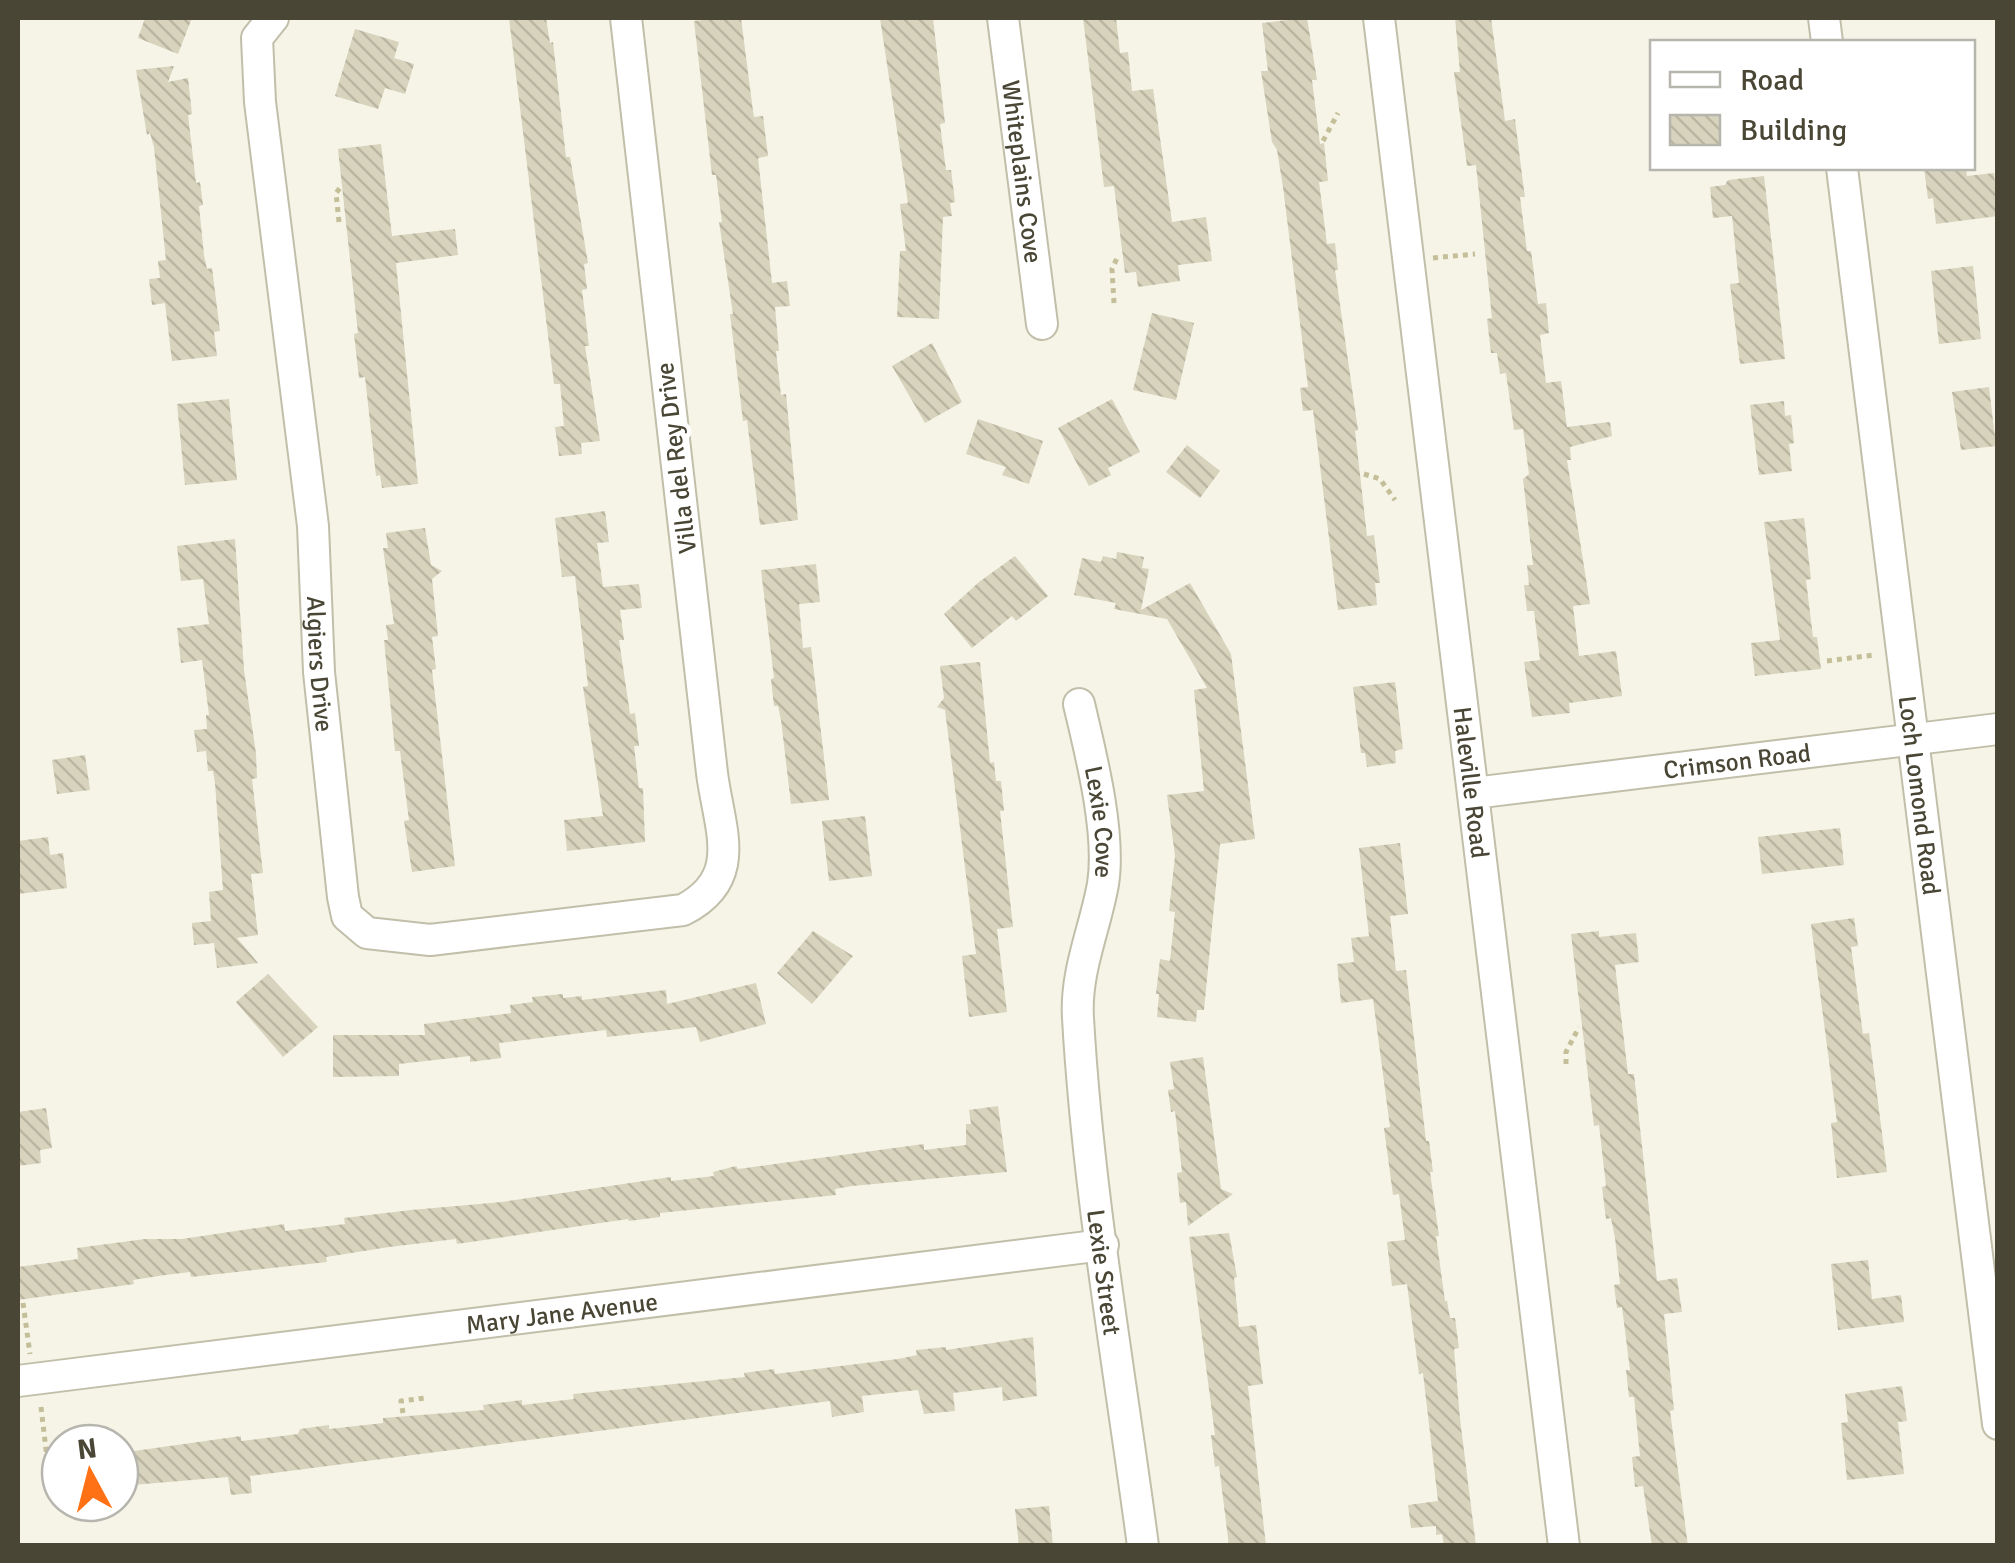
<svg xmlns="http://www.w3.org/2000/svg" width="2015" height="1563" font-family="Signika,sans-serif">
<defs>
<pattern id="building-back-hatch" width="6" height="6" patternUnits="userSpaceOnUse" patternTransform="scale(2.5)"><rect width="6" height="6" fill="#d7d3bc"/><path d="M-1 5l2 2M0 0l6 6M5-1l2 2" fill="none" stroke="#bab6a2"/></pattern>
</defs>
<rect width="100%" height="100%" fill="#f5f4e7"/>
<!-- building -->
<g fill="url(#building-back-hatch)">
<polygon points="145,18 192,18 178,54 138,38"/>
<polygon points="509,18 546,18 550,43 553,42 566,157 570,157 588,263 584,264 587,289 582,290 589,346 585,346 600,441 581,443 582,454 559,456 555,427 564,426 560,384 554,384"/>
<polygon points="721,18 741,18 753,111 754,117 763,116 768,156 758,158 772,283 787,281 790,306 775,307 779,351 776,351 781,395 786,394 798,520 760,525 747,420 743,421 730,314 733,314 719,222 722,222 716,175 712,175 694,21"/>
<polygon points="880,18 933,18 945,123 940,124 946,170 951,170 955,202 950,203 952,216 943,217 939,319 897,317 900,251 906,251 900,204 908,203"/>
<polygon points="1083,18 1116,18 1120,53 1128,52 1132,91 1153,89 1172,222 1206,217 1212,261 1178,265 1180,281 1138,287 1136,272 1125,273 1114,186 1104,187"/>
<polygon points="1307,18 1317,80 1312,80 1320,144 1324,143 1328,181 1319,182 1327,244 1335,243 1338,270 1335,270 1358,430 1355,431 1367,536 1374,535 1380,583 1375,583 1377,605 1338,610 1313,410 1303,411 1300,388 1308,387 1283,187 1277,150 1272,142 1261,71 1268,71 1262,23"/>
<polygon points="1455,18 1491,18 1505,121 1515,119 1523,183 1525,197 1520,197 1527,251 1531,251 1538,304 1546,303 1549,333 1540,335 1546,383 1561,381 1567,427 1610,422 1612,436 1570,447 1571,460 1567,460 1590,604 1573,606 1579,656 1616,651 1622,696 1569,703 1570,713 1532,717 1524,662 1540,660 1534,611 1527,611 1524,585 1529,585 1527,565 1533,565 1523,479 1529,474 1523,429 1514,430 1506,373 1500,374 1497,353 1491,353 1487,319 1492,318 1476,165 1467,166 1454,72 1460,72"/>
<polygon points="355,29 399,42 394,58 414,64 405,94 385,88 378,109 335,96"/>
<polygon points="174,66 168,82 188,78 192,114 188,115 196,183 200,182 203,205 199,206 204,255 207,269 212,268 220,331 214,332 217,356 172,361 165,303 152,305 149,279 160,278 158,261 166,260 154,147 150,133 147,135 136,70"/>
<polygon points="381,144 392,236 455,229 458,255 396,263 418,484 382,488 380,475 376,476 365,377 359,378 354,334 358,333 338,149"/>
<polygon points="1924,168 1966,168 1967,176 1994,173 1998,216 1936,224 1933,198 1928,199"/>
<polygon points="1764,176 1785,359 1740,364 1730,284 1739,283 1732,216 1713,218 1710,187 1725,185 1728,180"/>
<polygon points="1973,266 1981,339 1939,344 1931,271"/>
<polygon points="1152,313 1194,323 1176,400 1133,390"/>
<polygon points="932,343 962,402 925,423 892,366"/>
<polygon points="1989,387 1996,446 1961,450 1952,392"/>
<polygon points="229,399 237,480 185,485 177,404"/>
<polygon points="1112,399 1140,452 1108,468 1111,475 1089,486 1058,428"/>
<polygon points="1784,401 1785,416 1791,415 1794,443 1789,444 1792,471 1759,475 1750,405"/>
<polygon points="978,419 1043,441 1029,484 1002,475 1006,467 966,454"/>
<polygon points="1187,445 1220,471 1200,498 1166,472"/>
<polygon points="605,511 609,542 597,543 603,587 639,584 642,608 620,610 624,640 619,640 630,714 635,713 639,746 634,746 639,788 643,788 645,842 567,851 564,820 603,816 583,687 588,686 575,576 562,577 555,518"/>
<polygon points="1804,518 1811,579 1806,580 1813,637 1817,637 1821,669 1755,676 1751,643 1780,640 1764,522"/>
<polygon points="425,528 431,565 442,571 432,579 438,636 432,637 436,669 432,670 455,866 412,872 404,821 409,820 400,751 395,751 384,640 388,640 386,625 394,624 383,548 388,548 386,533"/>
<polygon points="235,539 244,670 256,754 257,778 252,779 263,873 251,874 258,935 237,938 258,963 217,968 214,943 194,945 192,923 211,921 209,892 223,890 215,783 213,771 208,771 206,751 197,752 194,730 207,729 206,715 209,715 202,660 181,663 177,628 209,624 203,579 181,581 177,546"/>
<polygon points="1117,552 1144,557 1142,568 1149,569 1141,610 1190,583 1231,654 1255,839 1220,844 1204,1010 1197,1010 1196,1022 1157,1017 1159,994 1156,994 1160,959 1170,961 1175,912 1169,911 1175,856 1167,795 1204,791 1194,690 1207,688 1167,619 1114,609 1116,603 1074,595 1082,558 1101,562 1103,556 1116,559"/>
<polygon points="1015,556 1048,596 1016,621 1012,616 972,648 944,614 979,582"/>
<polygon points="816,564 820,602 799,604 803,648 811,647 829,800 791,804 781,720 778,706 774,706 771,679 774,678 761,570"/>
<polygon points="980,662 990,763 994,762 996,781 1001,781 1004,811 1000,811 1013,927 997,929 1007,1012 969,1017 962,956 976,954 945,710 937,707 944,698 940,666"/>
<polygon points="1395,682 1403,749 1395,751 1396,763 1367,767 1365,753 1361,753 1353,687"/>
<polygon points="85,755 90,790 57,794 52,760"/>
<polygon points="865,816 872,876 829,881 822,821"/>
<polygon points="1840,828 1844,865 1762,874 1758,837"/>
<polygon points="48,837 50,855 63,853 67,888 18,894 18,841"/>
<polygon points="1400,843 1408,914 1390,916 1396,971 1406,970 1426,1141 1429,1141 1433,1172 1430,1172 1439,1236 1436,1236 1445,1301 1447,1301 1450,1318 1455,1318 1459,1348 1454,1349 1460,1419 1476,1546 1444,1546 1442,1534 1436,1535 1436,1526 1411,1528 1408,1505 1438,1501 1423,1373 1419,1374 1407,1284 1392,1286 1387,1242 1405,1240 1399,1194 1393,1195 1384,1128 1390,1127 1373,999 1341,1003 1337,964 1354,962 1351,938 1369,936 1359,848"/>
<polygon points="1854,918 1858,946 1851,947 1863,1034 1869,1033 1887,1172 1837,1178 1831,1123 1837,1122 1811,924"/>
<polygon points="813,931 853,956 812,1004 777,973"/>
<polygon points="1599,931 1599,937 1636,933 1639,962 1615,965 1628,1074 1634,1074 1657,1281 1677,1278 1682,1312 1664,1314 1674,1410 1670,1411 1688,1546 1652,1546 1643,1486 1635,1487 1632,1457 1640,1456 1634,1397 1629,1397 1626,1370 1630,1370 1622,1307 1617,1308 1614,1285 1620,1284 1615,1238 1611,1218 1606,1219 1602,1187 1606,1186 1599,1125 1594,1126 1571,934"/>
<polygon points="268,974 318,1027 283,1057 236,1002"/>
<polygon points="756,983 766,1024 700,1042 696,1027 607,1037 606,1030 499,1043 501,1058 470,1062 470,1056 399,1064 399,1076 333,1077 333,1035 425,1035 424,1024 511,1013 510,1005 533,1002 532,997 563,994 563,998 582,996 582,1000 666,990 667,1004"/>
<polygon points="1203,1057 1221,1189 1233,1194 1188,1226 1186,1202 1180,1203 1177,1173 1182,1172 1175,1111 1171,1112 1168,1090 1174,1089 1170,1062"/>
<polygon points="998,1106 1007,1172 852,1186 835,1189 836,1195 660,1213 660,1217 629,1221 628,1219 457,1244 456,1239 389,1247 326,1257 327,1262 191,1277 190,1272 165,1275 133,1280 134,1284 18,1300 18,1267 78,1259 77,1248 145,1239 182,1239 284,1224 285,1231 345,1224 344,1218 411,1210 502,1202 671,1177 671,1181 714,1176 713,1172 736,1166 738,1169 924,1144 924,1150 966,1145 966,1124 971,1124 969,1110"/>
<polygon points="46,1108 52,1148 40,1150 41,1163 18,1166 18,1112"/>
<polygon points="1229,1233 1237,1277 1234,1278 1239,1327 1256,1325 1263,1384 1248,1386 1266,1546 1229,1546 1219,1466 1215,1467 1211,1435 1215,1435 1189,1237"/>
<polygon points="1868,1260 1872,1299 1901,1295 1904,1322 1838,1330 1831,1264"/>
<polygon points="1033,1337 1037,1396 1003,1401 1002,1387 953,1393 955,1411 924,1414 918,1390 862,1396 864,1412 832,1417 830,1401 250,1476 252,1493 231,1495 228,1477 120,1486 120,1453 241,1436 241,1441 298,1434 300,1429 329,1425 329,1429 383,1423 383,1418 484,1410 483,1405 522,1400 522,1405 574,1399 573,1394 745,1377 744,1373 774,1369 775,1374 898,1359 917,1355 916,1350 946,1347 946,1350"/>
<polygon points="1902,1386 1907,1421 1898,1422 1904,1474 1847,1480 1841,1423 1848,1422 1845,1394"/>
<polygon points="1049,1506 1053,1546 1019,1546 1015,1509"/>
</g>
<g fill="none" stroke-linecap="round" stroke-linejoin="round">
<defs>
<g id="minor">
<path id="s1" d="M273,18L257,38L260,102L313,526L319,672L343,897L347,916L367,933L430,940L683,910C745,878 719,829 712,773L626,18"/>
<path id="s2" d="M1003,18L1042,324"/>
<path id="s3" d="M1379,18L1564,1546"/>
<polyline points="1824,18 1827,42"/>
<path id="s4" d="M1842,168L1998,1424"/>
<path id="s5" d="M1079,704C1091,755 1111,833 1103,884C1095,929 1075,972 1078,1018C1088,1194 1120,1371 1143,1546"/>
<path id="s6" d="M1474,793L1998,729"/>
<path id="s7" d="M18,1381L1103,1245"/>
</g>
</defs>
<!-- minor casing -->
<use href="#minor" stroke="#c1bfa9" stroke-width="34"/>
<!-- path -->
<g stroke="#c4bf99" stroke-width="5" stroke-dasharray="5 5" stroke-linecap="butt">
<polyline points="1323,141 1338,113"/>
<polyline points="339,222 336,193 340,188"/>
<polyline points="1433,258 1475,254"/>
<polyline points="1114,303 1112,269 1118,256"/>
<polyline points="1364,474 1380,479 1395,500"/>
<polyline points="1827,661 1874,655"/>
<polyline points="1566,1064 1566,1052 1579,1027"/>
<polyline points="23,1303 30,1354"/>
<polyline points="41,1407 47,1458"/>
<polyline points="403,1413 401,1401 425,1398"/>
</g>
<!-- minor -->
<use href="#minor" stroke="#fff" stroke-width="30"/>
</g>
<g text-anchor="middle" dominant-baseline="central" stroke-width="9" stroke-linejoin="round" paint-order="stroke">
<!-- street labels -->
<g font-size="25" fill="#494635" stroke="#fff">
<text stroke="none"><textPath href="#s2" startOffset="155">Whiteplains Cove</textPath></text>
<text transform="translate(676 458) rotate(-97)">Villa del Rey Drive</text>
<text stroke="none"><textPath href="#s1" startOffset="655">Algiers Drive</textPath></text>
<text stroke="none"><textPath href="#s6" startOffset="265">Crimson Road</textPath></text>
<text stroke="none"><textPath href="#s3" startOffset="770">Haleville Road</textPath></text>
<text stroke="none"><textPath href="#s4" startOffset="632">Loch Lomond Road</textPath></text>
<text stroke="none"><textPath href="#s5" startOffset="120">Lexie Cove</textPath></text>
<text stroke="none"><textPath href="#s5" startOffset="575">Lexie Street</textPath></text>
<text stroke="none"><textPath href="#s7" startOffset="548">Mary Jane Avenue</textPath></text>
</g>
</g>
<!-- border -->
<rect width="2015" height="1563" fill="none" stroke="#494635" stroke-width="40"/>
<!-- legend -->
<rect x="1650" y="40" width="325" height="130" fill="#ffffff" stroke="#b6b5ae" stroke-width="2.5"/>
<rect x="1670" y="72" width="50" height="15" fill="#ffffff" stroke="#b6b5ae" stroke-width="2.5"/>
<text x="1740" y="90" font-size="30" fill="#494635">Road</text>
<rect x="1670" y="115" width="50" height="30" fill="url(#building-back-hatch)" stroke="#b6b5ae" stroke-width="2.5"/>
<text x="1740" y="140" font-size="30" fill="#494635">Building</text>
<!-- north arrow -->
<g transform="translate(90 1473) rotate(353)"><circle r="48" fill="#ffffff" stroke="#b6b5ae" stroke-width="2.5"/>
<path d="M0-8L18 38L0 25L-18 38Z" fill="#ff7114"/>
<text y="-15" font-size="28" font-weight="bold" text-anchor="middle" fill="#494635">N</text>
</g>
</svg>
